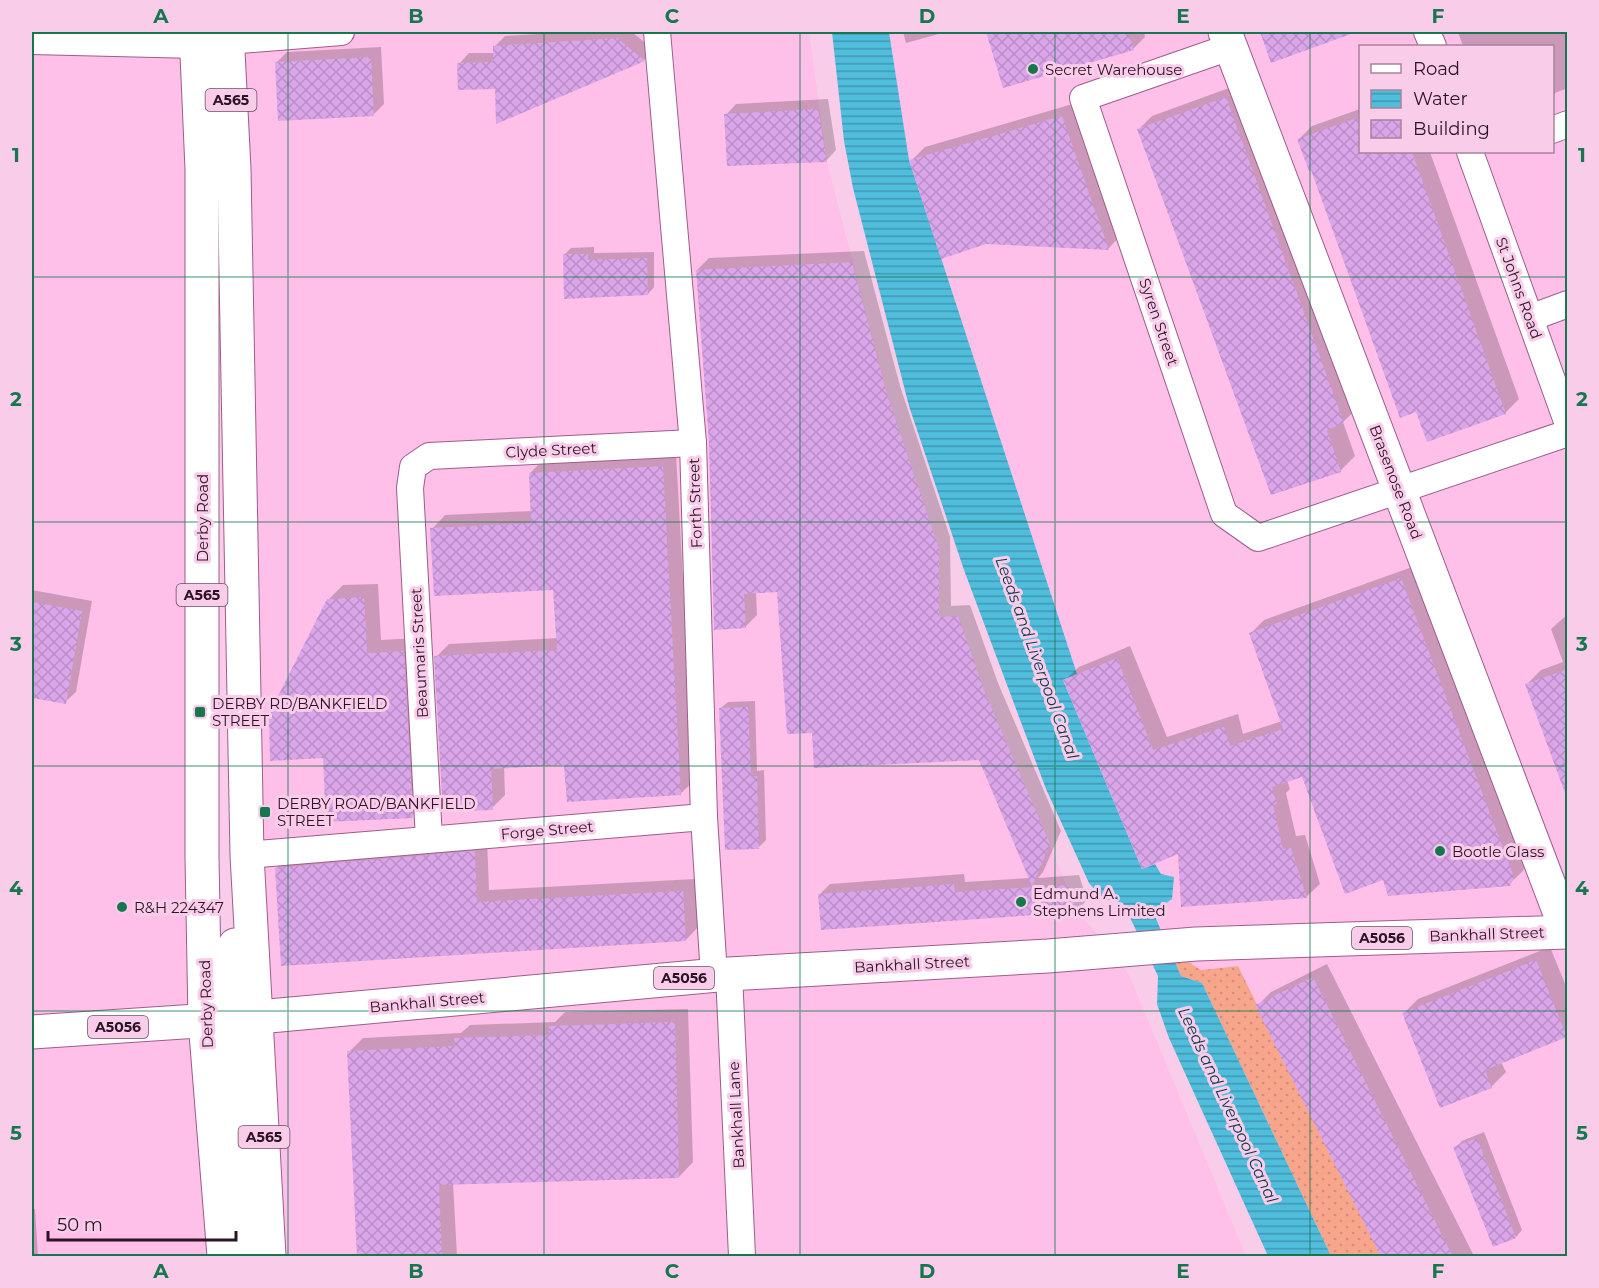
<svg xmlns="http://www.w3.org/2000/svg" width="1599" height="1288" font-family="Montserrat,sans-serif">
<defs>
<pattern id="grass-dots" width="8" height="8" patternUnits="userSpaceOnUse" patternTransform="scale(1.5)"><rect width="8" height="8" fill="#f7a68c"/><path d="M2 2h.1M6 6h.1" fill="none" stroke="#d48e79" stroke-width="1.8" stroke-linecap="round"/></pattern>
<pattern id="water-rules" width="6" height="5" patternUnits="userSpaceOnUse" patternTransform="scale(1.5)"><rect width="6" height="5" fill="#4fbddb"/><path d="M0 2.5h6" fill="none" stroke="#4298b1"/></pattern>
<pattern id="building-cross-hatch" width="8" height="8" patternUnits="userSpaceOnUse" patternTransform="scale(1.5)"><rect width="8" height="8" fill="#dba6e9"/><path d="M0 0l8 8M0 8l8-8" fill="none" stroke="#bc8ec8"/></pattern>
</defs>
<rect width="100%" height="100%" fill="#f9cdea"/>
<!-- built -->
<g fill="#febfe9" fill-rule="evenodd">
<polygon points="32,32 196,32 205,1021 257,1017 227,32 809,32 827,162 888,398 939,549 939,617 958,616 986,695 1078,912 1112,951 1129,975 1246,1256 32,1256"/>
<path d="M889,32H1567V1256H1381L1238,966L1201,970L1187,961L1175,963L1153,911L1142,869L1063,680L1077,674L909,160ZM1360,46H1552V152H1360Z"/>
</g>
<!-- grass -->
<polygon fill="url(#grass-dots)" points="1187,961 1201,970 1238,966 1381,1256 1331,1256 1202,983 1181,976 1175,963"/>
<!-- water -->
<polygon fill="url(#water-rules)" points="832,32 889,32 909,160 1077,674 1063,680 1142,869 1155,864 1161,874 1174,877 1172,899 1153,912 1181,976 1202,983 1331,1256 1268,1256 1169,1038 1157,1004 1158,976 1123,903 1102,898 1089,883 1046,789 964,570 909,406 853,188 844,141"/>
<!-- shadow -->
<g fill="#0003">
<polygon points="572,32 632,32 654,50 644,60 496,88 459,64 469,53 494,53 494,47 505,36"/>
<polygon points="903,32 946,32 906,43"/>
<polygon points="987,32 1144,32 1145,37 1133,49 1004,86"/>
<polygon points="1261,32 1353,32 1272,61"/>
<polygon points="1458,32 1568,32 1568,88 1552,94 1552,46 1463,46"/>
<polygon points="381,47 384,104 373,115 277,62 287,52"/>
<polygon points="1240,84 1358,408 1343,422 1355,456 1341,470 1271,493 1138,130 1152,116"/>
<polygon points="828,99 836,150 826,161 726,115 736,104"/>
<polygon points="1076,103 1122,234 1109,248 985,243 911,161 925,147"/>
<polygon points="1360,109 1360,152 1430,152 1519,399 1505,413 1417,410 1299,139 1312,126"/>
<polygon points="594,247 594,253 654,252 654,287 648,294 565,254 571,248"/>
<polygon points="864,251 900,386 950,537 951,606 970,605 998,683 1061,831 1043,872 1038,878 1079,875 1087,900 1077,910 820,894 830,884 964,874 965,882 1030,878 980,758 813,731 778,591 756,592 757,615 745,627 710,442 697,270 709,258"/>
<polygon points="676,453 694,781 680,794 566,763 504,766 505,795 492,808 436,657 449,644 558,638 555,589 432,529 445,515 532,511 530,473 543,460"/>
<polygon points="1415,566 1526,862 1523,871 1509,884 1384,878 1303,775 1287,780 1290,789 1286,793 1296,836 1305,835 1320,884 1306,897 1180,852 1065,680 1079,667 1130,646 1167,737 1238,714 1243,734 1282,721 1250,634 1264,620"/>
<polygon points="378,584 381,640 417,638 426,802 412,816 328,600 343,585"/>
<polygon points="32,590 92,601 76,692 65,702 32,696"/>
<polygon points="1568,614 1568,796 1527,684 1541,670 1563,662 1551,629"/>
<polygon points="755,701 757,771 764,770 766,840 759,847 721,708 728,702"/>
<polygon points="487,839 489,890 695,879 698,927 686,940 276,868 289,856"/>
<polygon points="1550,947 1568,991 1568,1034 1501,1062 1506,1072 1491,1087 1441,1106 1404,1013 1418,999"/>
<polygon points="1327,964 1474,1256 1383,1256 1257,1006 1271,992"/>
<polygon points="688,1009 693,1162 679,1177 453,1183 457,1256 359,1256 349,1052 363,1038 461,1033 470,1025 555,1022 565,1012"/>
<polygon points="1484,1132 1522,1230 1516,1237 1455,1148 1462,1141"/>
<polygon points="32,1209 35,1209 38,1256 32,1256"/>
</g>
<!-- building -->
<g fill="url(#building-cross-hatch)">
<polygon points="986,32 1128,32 1134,50 1003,88"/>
<polygon points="1260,32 1351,32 1351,34 1271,63"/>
<polygon points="617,38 645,61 496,124 495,89 458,90 457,63 493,62 493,46"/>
<polygon points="371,57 374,116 278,121 275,62"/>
<polygon points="1226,97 1344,423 1327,430 1341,472 1271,495 1137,129"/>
<polygon points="818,109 827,162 727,166 724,114"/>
<polygon points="1062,116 1109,250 986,244 941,259 909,160"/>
<polygon points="1360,117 1360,152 1412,152 1506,414 1427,442 1416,412 1400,418 1311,170 1309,171 1297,139"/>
<polygon points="563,254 588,254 588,260 647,258 648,295 564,299"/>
<polygon points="852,262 888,398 939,549 939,617 958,616 986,695 1050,844 1032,886 979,760 814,768 812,733 787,734 777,592 744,594 746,628 714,630 709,442 696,270"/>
<polygon points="663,466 681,795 567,802 564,765 491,769 493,810 443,812 434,656 557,650 553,590 434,596 430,528 531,523 529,473"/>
<polygon points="1401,578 1514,877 1510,886 1388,896 1383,880 1345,894 1302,777 1272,787 1277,804 1273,805 1283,849 1291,848 1307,898 1181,907 1178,854 1142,869 1063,680 1117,658 1153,750 1224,727 1230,746 1283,729 1249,633"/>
<polygon points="364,597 367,653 404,651 413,818 326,822 323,758 270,761 269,714 327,599"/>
<polygon points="32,602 82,611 66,704 32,698"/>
<polygon points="1568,669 1568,793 1565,793 1525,684"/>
<polygon points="748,707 751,777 757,776 759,849 725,850 719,708"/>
<polygon points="475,851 477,902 683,891 686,941 281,966 275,868"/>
<polygon points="954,884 955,892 1068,885 1078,912 821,930 818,894"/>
<polygon points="1536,960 1567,1037 1485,1070 1492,1088 1440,1108 1402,1013"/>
<polygon points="1313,977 1453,1257 1381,1257 1255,1005"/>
<polygon points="675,1022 679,1178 439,1185 442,1257 357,1257 347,1051 455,1046 454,1038 549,1035 549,1026"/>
<polygon points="1477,1138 1516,1238 1493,1247 1453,1147"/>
</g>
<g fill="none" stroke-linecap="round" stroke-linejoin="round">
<defs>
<g id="minor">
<polyline points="657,32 693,443 704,817 714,976"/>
<polyline points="1427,32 1433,46"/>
<polyline points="32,41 197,45"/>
<polyline points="228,41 341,32"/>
<polyline points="1230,47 1083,98 1224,514 1258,538 1568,433"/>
<polyline points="1552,130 1568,124"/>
<polyline points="1470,152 1568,424"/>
<polyline points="1530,318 1568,304"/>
<polyline points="429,839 410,488 413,467 429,456 693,443"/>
<polyline points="247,855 704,817"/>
<polyline points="729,974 742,1256"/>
</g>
<g id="major">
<polyline points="1225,32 1567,932"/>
<polyline points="32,1032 258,1017 729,974 1048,956 1196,944 1568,932"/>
</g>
<g id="highway">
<polyline points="196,32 202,169 202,857 205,1021 224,1256"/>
<polyline points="227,32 234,169 247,855 269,1256"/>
<path d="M205,1021C238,995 235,985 235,945"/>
<polyline points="243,1249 245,1242 235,1048 240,1030 258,1017"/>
</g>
</defs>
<!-- minor casing -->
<use href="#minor" stroke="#9d5d8a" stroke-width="28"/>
<!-- major casing -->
<use href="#major" stroke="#9d5d8a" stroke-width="35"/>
<!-- highway casing -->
<use href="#highway" stroke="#9d5d8a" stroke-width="35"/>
<!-- minor -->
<use href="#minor" stroke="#fff" stroke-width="26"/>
<!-- major -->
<use href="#major" stroke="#fff" stroke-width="33"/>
<!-- highway -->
<use href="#highway" stroke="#fff" stroke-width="33"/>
</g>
<!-- grid -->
<path fill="none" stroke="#16764d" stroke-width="1.5" stroke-opacity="0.55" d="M288,32V1256M544,32V1256M800,32V1256M1055,32V1256M1310,32V1256M32,277H1568M32,522H1568M32,766H1568M32,1011H1568"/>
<!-- markers -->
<g fill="#16764d" stroke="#f9cdea" stroke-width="2">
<circle cx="1033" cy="69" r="6"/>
<rect x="194" y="706" width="12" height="12" rx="3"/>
<rect x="259" y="806" width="12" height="12" rx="3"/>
<circle cx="1440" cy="851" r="6"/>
<circle cx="1021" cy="902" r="6"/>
<circle cx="122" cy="907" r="6"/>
</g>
<g text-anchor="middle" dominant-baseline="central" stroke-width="6" stroke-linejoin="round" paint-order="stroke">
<!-- shield labels -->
<g fill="#f9cdea" stroke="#6a4b60" stroke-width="1.5">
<rect x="205.5" y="89" width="51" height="22" rx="4.5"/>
<rect x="176.5" y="584" width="51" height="22" rx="4.5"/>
<rect x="1352" y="927" width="60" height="22" rx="4.5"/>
<rect x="654" y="967" width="60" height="22" rx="4.5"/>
<rect x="88" y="1016" width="60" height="22" rx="4.5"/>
<rect x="238.5" y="1126" width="51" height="22" rx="4.5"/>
</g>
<g font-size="14" font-weight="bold" fill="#2c1325">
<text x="231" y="100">A565</text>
<text x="202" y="595">A565</text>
<text x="1382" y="938">A5056</text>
<text x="684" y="978">A5056</text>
<text x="118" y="1027">A5056</text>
<text x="264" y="1137">A565</text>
</g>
<!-- poi labels -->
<g font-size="15" fill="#2c1325" stroke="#f9cdea" text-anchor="start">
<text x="1045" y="69">Secret Warehouse</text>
<text x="212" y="703">DERBY RD/BANKFIELD<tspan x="212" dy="17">STREET</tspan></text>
<text x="277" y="803">DERBY ROAD/BANKFIELD<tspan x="277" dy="17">STREET</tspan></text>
<text x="1452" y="851">Bootle Glass</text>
<text x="1033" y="893">Edmund A.<tspan x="1033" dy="17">Stephens Limited</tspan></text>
<text x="134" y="907">R&amp;H 224347</text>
</g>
<!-- street labels -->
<g font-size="15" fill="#2c1325" stroke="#f9cdea">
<text transform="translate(1519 288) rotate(70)">St Johns Road</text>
<text transform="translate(1159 322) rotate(71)">Syren Street</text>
<text transform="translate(551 450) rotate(-3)">Clyde Street</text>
<text transform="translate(1396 482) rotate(69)">Brasenose Road</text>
<text transform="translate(695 503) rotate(-92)">Forth Street</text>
<text transform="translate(202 518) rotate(-90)">Derby Road</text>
<text transform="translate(419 653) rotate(-93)">Beaumaris Street</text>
<text transform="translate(547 830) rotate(-5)">Forge Street</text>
<text transform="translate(1487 934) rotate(-2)">Bankhall Street</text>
<text transform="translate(912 964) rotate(-3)">Bankhall Street</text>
<text transform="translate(427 1002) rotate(-5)">Bankhall Street</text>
<text transform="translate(206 1004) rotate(-92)">Derby Road</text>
<text transform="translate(736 1115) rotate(-93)">Bankhall Lane</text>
</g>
<!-- water labels -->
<g font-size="16" font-style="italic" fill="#043946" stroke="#f9cdea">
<text transform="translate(1037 658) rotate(70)">Leeds and Liverpool Canal</text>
<text transform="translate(1228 1105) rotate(65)">Leeds and Liverpool Canal</text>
</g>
</g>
<!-- border -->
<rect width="1599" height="1288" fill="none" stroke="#f9cdea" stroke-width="66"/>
<!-- legend -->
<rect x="1359" y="45" width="195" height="108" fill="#f9cdea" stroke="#a7839b" stroke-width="1.5"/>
<rect x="1371" y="64" width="30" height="9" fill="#ffffff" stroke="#a7839b" stroke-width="1.5"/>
<text x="1413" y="75" font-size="18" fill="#2c1325">Road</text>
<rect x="1371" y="90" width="30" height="18" fill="url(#water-rules)" stroke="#a7839b" stroke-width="1.5"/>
<text x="1413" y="105" font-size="18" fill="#2c1325">Water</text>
<rect x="1371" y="120" width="30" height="18" fill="url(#building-cross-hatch)" stroke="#a7839b" stroke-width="1.5"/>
<text x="1413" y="135" font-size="18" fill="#2c1325">Building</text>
<!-- scale -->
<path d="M48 1231v9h188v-9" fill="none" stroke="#2c1325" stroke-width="3"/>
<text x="57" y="1231" font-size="18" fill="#2c1325" stroke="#f9cdea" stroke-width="4.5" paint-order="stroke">50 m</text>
<rect x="33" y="33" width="1533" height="1222" fill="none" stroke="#16764d" stroke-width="2"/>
<g font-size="20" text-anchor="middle" font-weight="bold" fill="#16764d">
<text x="161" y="23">A</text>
<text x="416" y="23">B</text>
<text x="672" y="23">C</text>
<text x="927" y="23">D</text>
<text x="1183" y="23">E</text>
<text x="1438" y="23">F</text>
<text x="16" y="162">1</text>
<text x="1582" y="162">1</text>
<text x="16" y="406">2</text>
<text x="1582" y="406">2</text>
<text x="16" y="651">3</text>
<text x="1582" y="651">3</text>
<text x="16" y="895">4</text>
<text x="1582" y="895">4</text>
<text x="16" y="1140">5</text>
<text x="1582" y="1140">5</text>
<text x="161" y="1278">A</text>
<text x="416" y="1278">B</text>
<text x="672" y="1278">C</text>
<text x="927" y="1278">D</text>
<text x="1183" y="1278">E</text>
<text x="1438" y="1278">F</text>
</g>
</svg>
